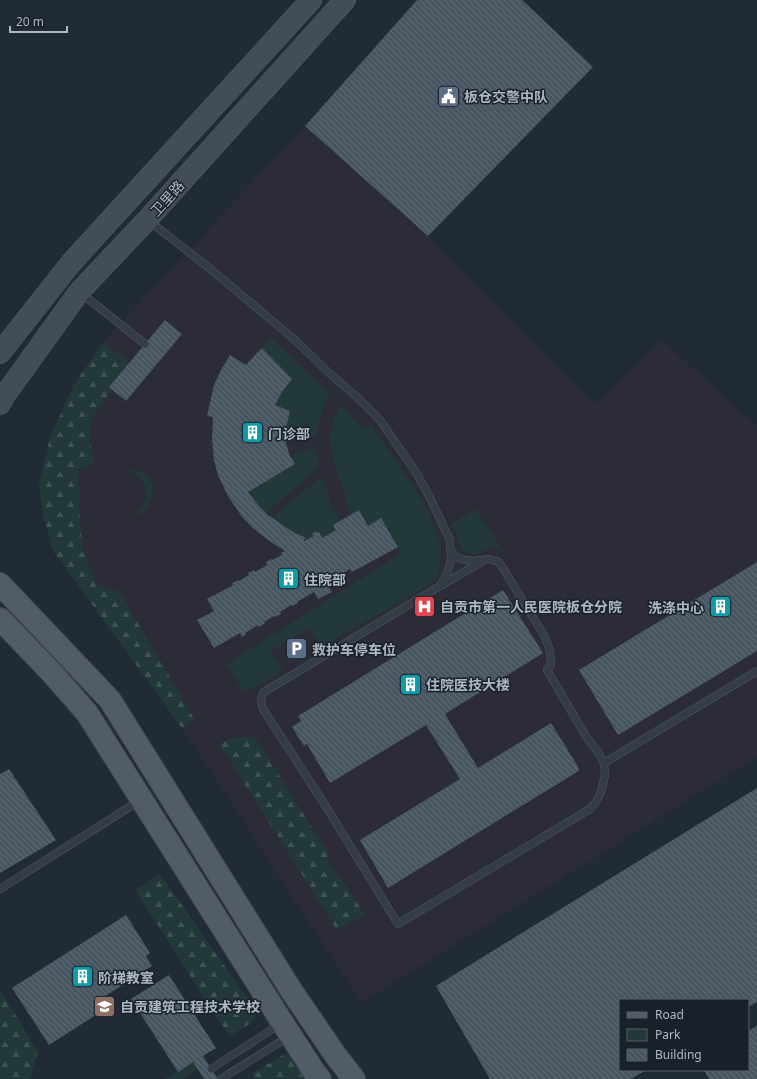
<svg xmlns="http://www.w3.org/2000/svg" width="757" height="1079" font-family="'Noto Sans','Noto Sans SC',sans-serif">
<defs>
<pattern id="forest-firs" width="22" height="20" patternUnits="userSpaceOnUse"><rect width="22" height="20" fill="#233838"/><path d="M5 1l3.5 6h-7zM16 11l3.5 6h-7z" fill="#405353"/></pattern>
<pattern id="building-back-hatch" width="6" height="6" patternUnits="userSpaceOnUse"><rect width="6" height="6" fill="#485662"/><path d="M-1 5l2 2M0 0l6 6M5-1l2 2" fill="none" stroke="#606c77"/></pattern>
</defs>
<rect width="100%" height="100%" fill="#202b36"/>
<!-- medical -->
<polygon fill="#2c2b38" points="305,126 428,236 594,404 662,340 757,426 757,757 362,1003 182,728 53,551 43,515 39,484 50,437 74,385 103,342"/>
<!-- green -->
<g fill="#233838">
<polygon points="271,337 329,393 329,394 321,414 316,435 286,442 286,428 290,411 275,405 282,392 292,379 262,348"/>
<polygon points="340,405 364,430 371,424 422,500 430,517 441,544 440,565 438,576 421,590 321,647 309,628 271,651 283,671 250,690 243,691 227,664 228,663 400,554 398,547 381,519 368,526 351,515 332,456 330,436 334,418"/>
<polygon points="313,448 315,448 317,451 319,467 266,513 259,506 248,492 295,464 290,455"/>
<path d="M127,469C143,469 158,479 152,497C150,504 146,511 141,516L138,509C156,498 143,474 127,469Z"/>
<polygon points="322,477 324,481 331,504 340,521 336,530 322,538 319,532 317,533 316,531 312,534 314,536 308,539 293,532 272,518 320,478"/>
<path d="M476,509L502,550V552C488,543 487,553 476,554C472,555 467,553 463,551L451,524Z"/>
<polygon points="193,1062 197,1070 183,1079 165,1079"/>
</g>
<!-- forest -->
<g fill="url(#forest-firs)">
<path d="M103,342L130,362L109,387L112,390C104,401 91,414 90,429C89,439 92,451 94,461L87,468L78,469L81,532L83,550L97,586L119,591L195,720L182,728L53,551L43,515L39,484L50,437L74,385Z"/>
<path d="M255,737L330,856L328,863C343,880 353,894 364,915L337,930L220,745V744L230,738Z"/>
<polygon points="160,874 255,1009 255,1018 250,1024 229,1036 135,890"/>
<polygon points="0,990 38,1051 30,1079 0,1079"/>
<polygon points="286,1053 306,1079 256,1079 252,1074"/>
</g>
<!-- building -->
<g fill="url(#building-back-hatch)">
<polygon points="417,0 522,0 593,67 428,236 305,126"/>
<polygon points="165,320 182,334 126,401 109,387"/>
<polygon points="262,348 292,379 282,392 275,405 290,411 286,428 286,444 290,456 295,464 248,492 259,506 268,515 293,532 306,538 304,539 304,541 314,536 312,534 316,531 317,533 319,532 322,538 336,530 333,525 359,510 368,526 381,518 398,547 352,572 350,569 342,574 343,576 337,579 336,578 327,583 332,592 318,599 314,592 297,602 298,603 292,606 291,605 280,612 281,614 275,617 274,616 264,622 265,623 259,627 258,625 245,633 246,634 242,637 240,633 214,648 197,620 214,611 207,599 233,585 232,583 238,580 239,581 249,575 248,573 254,570 255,572 267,565 266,562 271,559 272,560 282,555 281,553 285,551 268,540 254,529 242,517 228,496 218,475 214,460 212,440 213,417 207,416 214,385 221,370 230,355 246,365 256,354"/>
<polygon points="757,562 757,651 618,735 579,670"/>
<polygon points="503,590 543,653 445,714 478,768 551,723 577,765 579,770 577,772 388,888 360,840 460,779 426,725 330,783 307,744 304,746 292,727 301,721 298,716"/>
<polygon points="9,769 56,840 0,873 0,774"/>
<polygon points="757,788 757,1002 748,1007 748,1000 620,1000 620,1070 646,1070 631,1079 490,1079 436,986"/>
<polygon points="126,915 150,953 146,956 152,966 93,1004 99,1013 49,1045 12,988"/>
<polygon points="169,975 216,1048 203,1056 218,1079 204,1079 193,1062 178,1072 131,999"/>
<polygon points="757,1026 757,1079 709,1079 704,1070 748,1070 748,1031"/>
</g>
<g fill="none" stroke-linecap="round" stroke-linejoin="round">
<defs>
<g id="service">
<path d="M149,221L213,271L296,341L329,373L358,398L380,420L417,474L429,496L450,540L451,559L447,574L440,586L264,692C260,698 261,702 263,709L325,805L398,924L590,809L596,802L601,792L605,775L604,763L598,752L587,738L547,670L551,664L550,651L545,637L499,562L489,559L473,561L461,559L455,556L451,551"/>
<polyline points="81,293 145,344"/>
<polyline points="442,585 483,561"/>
<polyline points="604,763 757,671"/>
<polyline points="0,889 139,801"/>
<polyline points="211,1069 280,1024"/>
<polyline points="221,1079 288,1037"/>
</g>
<g id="secondary">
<polyline points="0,353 71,263 311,0"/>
<polyline points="0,404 5,395 79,292 147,220 345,0"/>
</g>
<g id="primary">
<polyline points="0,584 110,700 291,990 336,1056 354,1079"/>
<polyline points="0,619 52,673 87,713 282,1022 315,1073 320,1079"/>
</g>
</defs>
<!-- service casing -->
<use href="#service" stroke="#515b64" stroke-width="8"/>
<!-- secondary casing -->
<use href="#secondary" stroke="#515b64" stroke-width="22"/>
<!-- primary casing -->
<use href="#primary" stroke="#3d4650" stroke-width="24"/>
<!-- service -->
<use href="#service" stroke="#343d46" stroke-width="7"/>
<!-- secondary -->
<use href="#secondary" stroke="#424d59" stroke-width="21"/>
<!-- primary -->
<use href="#primary" stroke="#515c67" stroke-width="22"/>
</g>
<!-- icons -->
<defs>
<symbol id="civic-square" viewBox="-11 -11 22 22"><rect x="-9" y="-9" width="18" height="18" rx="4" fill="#5c6f8a" stroke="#19222b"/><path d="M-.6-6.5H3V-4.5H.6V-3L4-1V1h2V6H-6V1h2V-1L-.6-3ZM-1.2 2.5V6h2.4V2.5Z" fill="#fff"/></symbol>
<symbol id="building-square" viewBox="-11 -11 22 22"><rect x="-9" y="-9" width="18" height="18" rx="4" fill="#0f9aa8" stroke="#19222b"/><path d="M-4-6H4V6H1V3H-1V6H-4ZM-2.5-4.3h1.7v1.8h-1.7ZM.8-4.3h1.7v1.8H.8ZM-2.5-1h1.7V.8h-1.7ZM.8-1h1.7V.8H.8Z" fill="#fff"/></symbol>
<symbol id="hospital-square" viewBox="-11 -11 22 22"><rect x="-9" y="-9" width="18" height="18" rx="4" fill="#e0444e" stroke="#19222b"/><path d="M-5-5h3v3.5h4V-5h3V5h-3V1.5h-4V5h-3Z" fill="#fff"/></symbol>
<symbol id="parking-square" viewBox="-11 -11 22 22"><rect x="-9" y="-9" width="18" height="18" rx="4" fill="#5c6f8a" stroke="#19222b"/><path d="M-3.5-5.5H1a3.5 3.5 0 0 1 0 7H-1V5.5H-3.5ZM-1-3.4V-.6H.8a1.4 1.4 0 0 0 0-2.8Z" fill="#fff"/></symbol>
<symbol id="university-square" viewBox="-11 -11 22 22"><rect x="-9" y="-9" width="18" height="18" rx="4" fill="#8d6e63" stroke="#19222b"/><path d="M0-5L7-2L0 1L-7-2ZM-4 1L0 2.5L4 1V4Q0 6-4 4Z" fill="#fff"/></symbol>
</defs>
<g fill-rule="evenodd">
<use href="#civic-square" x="436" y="84" width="25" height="25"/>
<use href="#building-square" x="240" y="420" width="25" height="25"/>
<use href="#building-square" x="276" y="566" width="25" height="25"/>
<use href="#hospital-square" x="412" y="594" width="25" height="25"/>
<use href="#building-square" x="708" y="594" width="25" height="25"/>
<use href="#parking-square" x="284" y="636" width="25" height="25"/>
<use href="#building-square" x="398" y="672" width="25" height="25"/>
<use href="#building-square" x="70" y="964" width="25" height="25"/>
<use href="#university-square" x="92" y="994" width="25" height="25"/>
</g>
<g text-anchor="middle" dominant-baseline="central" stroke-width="3" stroke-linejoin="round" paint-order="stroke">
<!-- poi labels -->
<g font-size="14" font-weight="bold" fill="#aeb8c3" stroke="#19222b" text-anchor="start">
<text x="464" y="96">板仓交警中队</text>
<text x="268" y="433">门诊部</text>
<text x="304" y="579">住院部</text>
<text x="440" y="606">自贡市第一人民医院板仓分院</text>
<text x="704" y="607" text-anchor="end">洗涤中心</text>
<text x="312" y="649">救护车停车位</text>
<text x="426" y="684">住院医技大楼</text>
<text x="98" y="977">阶梯教室</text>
<text x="120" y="1006">自贡建筑工程技术学校</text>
</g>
<!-- street labels -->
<g font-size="14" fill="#aeb8c3" stroke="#19222b">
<text transform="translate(167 198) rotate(-48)">卫里路</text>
</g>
</g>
<!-- legend -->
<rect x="619" y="999" width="130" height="72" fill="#19222b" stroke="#555e68"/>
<rect x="627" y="1012" width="20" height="6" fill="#515c67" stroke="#555e68"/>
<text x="655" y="1019" font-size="12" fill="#aeb8c3">Road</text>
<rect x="627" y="1029" width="20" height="12" fill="#233838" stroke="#555e68"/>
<text x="655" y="1039" font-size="12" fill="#aeb8c3">Park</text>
<rect x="627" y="1049" width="20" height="12" fill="url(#building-back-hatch)" stroke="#555e68"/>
<text x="655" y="1059" font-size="12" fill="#aeb8c3">Building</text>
<!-- scale -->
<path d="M10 26v6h57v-6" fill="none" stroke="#aeb8c3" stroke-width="2"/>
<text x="16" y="26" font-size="12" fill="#aeb8c3" stroke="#19222b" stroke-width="3" paint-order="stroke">20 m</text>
</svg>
